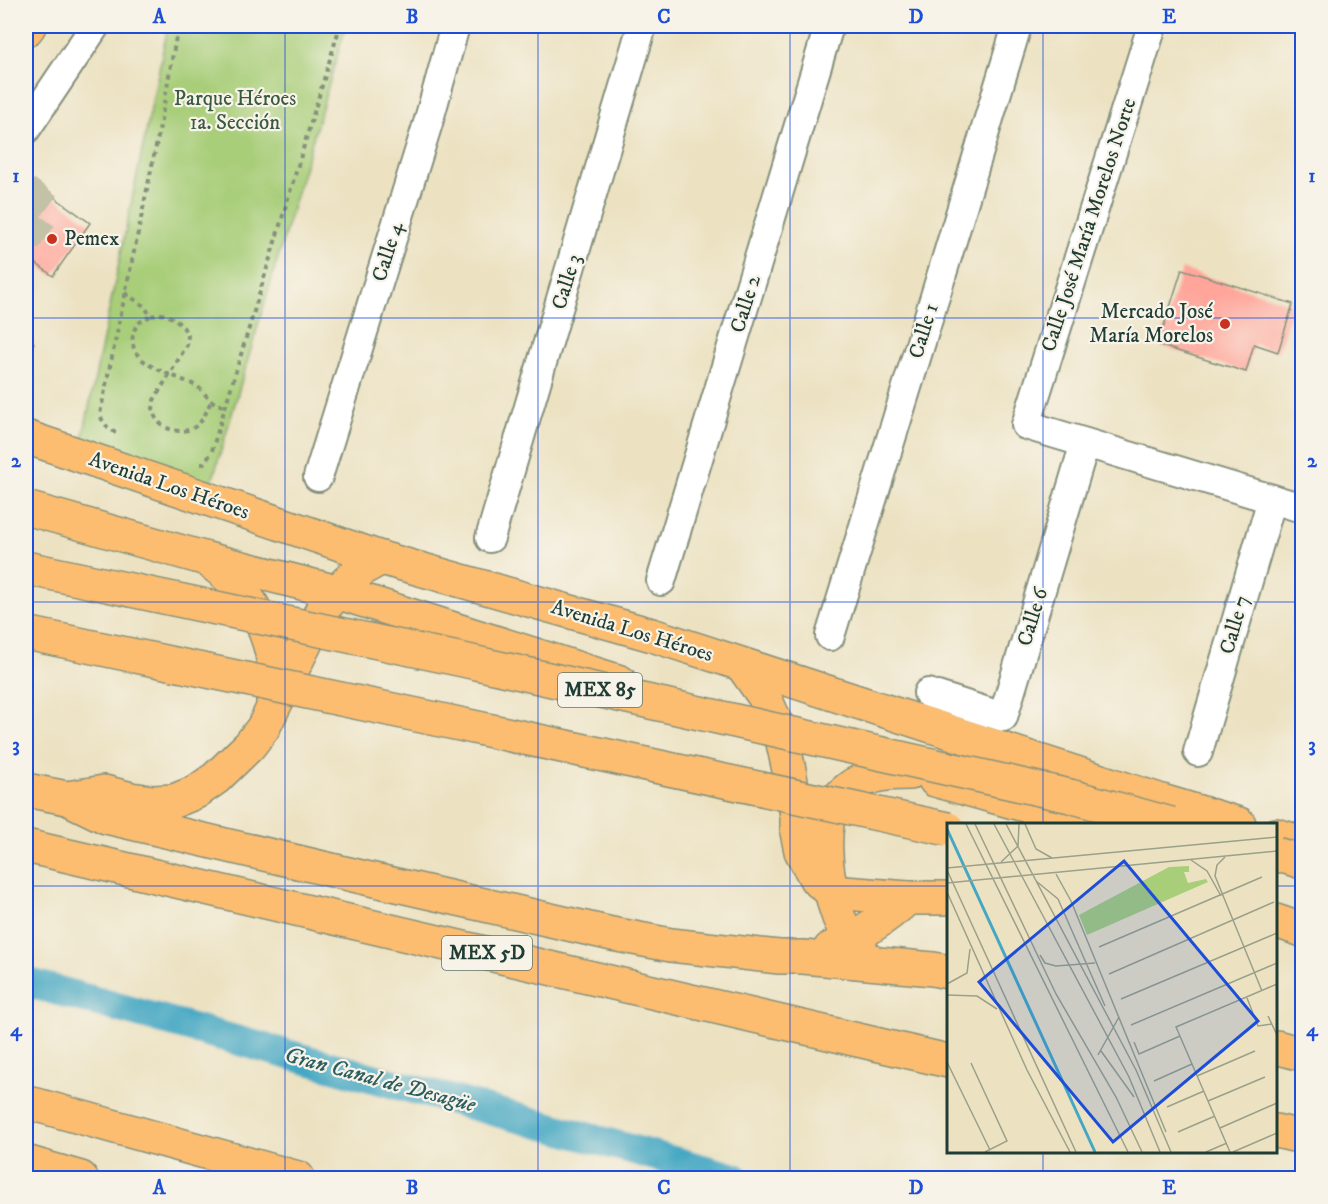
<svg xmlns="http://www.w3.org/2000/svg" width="1328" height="1204" font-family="'IM FELL DW Pica',serif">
<rect width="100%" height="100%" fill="#f7f3e8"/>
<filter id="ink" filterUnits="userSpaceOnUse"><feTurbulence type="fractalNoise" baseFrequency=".0167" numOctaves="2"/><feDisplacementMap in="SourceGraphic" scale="12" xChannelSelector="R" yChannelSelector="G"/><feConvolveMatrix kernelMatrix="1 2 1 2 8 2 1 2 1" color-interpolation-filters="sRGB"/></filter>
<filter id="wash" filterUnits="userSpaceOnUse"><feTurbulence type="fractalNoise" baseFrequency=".008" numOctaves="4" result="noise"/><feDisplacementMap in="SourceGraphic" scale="24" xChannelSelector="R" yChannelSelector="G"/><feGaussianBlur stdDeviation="1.35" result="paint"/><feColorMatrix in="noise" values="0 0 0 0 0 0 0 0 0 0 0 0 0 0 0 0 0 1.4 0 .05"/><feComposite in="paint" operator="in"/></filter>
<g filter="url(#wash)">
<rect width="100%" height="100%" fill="#ece2c2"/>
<!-- green -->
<polygon fill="#a8ce79" stroke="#648656" stroke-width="1.5" points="168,26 346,26 211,485 82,441"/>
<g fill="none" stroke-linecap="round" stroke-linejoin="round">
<!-- canal -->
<polyline stroke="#44a7c3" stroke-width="30" points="26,982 735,1178"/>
</g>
<g id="blocks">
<!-- building -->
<g fill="#ffa59a">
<polygon points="29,179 90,223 53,276 26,256 26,183"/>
<polygon points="1182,269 1293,304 1278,352 1254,344 1246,372 1158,345"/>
<polygon points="26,337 34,343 26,355"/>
</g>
</g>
</g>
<g filter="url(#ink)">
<use href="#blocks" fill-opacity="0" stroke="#86907b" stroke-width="1.5"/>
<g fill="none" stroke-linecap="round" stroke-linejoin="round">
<!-- minor-tunnel -->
<polyline stroke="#c3c1a6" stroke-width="28" stroke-dasharray="28 14" stroke-linecap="butt" points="26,190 50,208 26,242"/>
<defs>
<g id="minor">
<polyline points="1152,26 1026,425 1302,508"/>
<polyline points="26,129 95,26"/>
<polyline points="318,477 428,123 455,26"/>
<polyline points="490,538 642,26"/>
<polyline points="661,581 829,26"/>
<polyline points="830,636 937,290 1017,26"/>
<polyline points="928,693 1003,717 1085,443"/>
<polyline points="1198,752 1272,499"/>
</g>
<g id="major">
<polyline points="26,437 381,558 652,635 1162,801 1239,824"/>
<polyline points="26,508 207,559 337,592 620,682"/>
<polyline points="935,780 1092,824"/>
<polyline points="1276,835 1302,843"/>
</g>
<g id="highway">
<polyline points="26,30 29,26"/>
<path d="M207,559C219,569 232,578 242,591C266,621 280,662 273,701"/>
<polyline points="742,665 764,696 781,734 789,770 797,816 797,832 801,851 816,879 832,892 908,898 948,898"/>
<polyline points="26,790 67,798 106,817 370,879 612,934 671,945 779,957 803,957 933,969 948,972"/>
<polyline points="67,798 104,792 131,799 153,802 174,801 196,792 216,778 249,746 263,728 321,612 337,592 350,579 365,567 381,558"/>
<polyline points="26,846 948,1061"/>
<polyline points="1276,921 1302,930"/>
<path d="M830,949C860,936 884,919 908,898"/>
<path d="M873,963C865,956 856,949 850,940C832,912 824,866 826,833C827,828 827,820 829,815C832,806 840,795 848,789C865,775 887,773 909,773"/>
<polyline points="1276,1047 1302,1054"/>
<polyline points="26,1102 298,1178"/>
<polyline points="1276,1131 1302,1137"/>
<polyline points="26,1162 81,1178"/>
</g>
</defs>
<!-- minor casing -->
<use href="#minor" stroke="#86907b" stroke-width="32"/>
<!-- major casing -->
<use href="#major" stroke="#86907b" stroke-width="36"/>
<!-- highway casing -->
<use href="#highway" stroke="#86907b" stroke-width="36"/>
<!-- path -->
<g stroke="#86907b" stroke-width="4" stroke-dasharray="4.5 4.5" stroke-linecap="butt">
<path d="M125,293L144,306L151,316C141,320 135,324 133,335C127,366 175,374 196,386C203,390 206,397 212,401C216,404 221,405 225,407"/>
<path d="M151,316L162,314L173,318L183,327L188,335L187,345L154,400C154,404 153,407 153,410C156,429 182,437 196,426C204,420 207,410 211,401"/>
<path d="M116,433C108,429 102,422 100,414L158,137L178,26"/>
<polyline points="201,464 203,464 211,454 340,26"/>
</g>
<!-- minor -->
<use href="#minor" stroke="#fff" stroke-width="28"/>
<!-- major -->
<use href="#major" stroke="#fcbd6f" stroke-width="33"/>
<!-- highway -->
<use href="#highway" stroke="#fcbd6f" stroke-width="33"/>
<defs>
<g id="highway-bridge">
<polyline points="26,568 463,660 1070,796 1171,824"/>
<polyline points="26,633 436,719 948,829"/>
<polyline points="1276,854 1302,862"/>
</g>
</defs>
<!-- highway-bridge casing -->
<use href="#highway-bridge" stroke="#86907b" stroke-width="36" stroke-linecap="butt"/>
<!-- highway-bridge -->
<use href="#highway-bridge" stroke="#fcbd6f" stroke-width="33"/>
</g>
</g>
<!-- grid -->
<path fill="none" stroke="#1d4ed8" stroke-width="1.5" stroke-opacity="0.55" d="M285,26V1178M538,26V1178M790,26V1178M1043,26V824M26,318H1302M26,602H1302M26,886H948M1276,886H1302M1043,1152V1178"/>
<!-- markers -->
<g fill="#c8321e" stroke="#f7f3e8" stroke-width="2">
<circle cx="52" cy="239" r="6"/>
<circle cx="1225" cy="324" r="6"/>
</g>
<g text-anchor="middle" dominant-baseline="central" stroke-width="4.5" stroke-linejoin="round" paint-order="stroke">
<!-- shield labels -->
<g fill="#f7f3e8" stroke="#60746a" stroke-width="1.5">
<rect x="558" y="673" width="84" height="34" rx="4.5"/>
<rect x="442" y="936" width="90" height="34" rx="4.5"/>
</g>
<g font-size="20" font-weight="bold" fill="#1f3d34">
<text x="600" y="690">MEX 85</text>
<text x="487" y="953">MEX 5D</text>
</g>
<!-- park labels -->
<g font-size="21" fill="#3a5a42" stroke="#f7f3e8">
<text x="235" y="99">Parque Héroes<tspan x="235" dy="24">1a. Sección</tspan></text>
</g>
<!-- street labels -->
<g font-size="21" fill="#1f3d34" stroke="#f7f3e8">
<text transform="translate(1089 225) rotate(-72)">Calle José María Morelos Norte</text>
<text transform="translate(388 252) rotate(-73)">Calle 4</text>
<text transform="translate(567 282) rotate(-73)">Calle 3</text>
<text transform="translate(746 304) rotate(-73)">Calle 2</text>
<text transform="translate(924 331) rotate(-73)">Calle 1</text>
<text transform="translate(169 486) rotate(19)">Avenida Los Héroes</text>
<text transform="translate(1033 617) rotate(-73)">Calle 6</text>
<text transform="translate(1235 625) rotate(-74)">Calle 7</text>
<text transform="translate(632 631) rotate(17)">Avenida Los Héroes</text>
</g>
<!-- poi labels -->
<g font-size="21" fill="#1f3d34" stroke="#f7f3e8" text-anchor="start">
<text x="64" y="239">Pemex</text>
<text x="1213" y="312" text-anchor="end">Mercado José<tspan x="1213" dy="24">María Morelos</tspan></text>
</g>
<!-- water labels -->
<g font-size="22" font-style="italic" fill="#2a5d5f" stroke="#f7f3e8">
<text transform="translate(380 1080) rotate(15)">Gran Canal de Desagüe</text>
</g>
</g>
<!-- overview -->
<g transform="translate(947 823)">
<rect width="330" height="330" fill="#ece2c2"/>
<path d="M242,43V49H237L241,60L259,56L261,59L140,112L132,92L222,44Z" fill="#a8ce79"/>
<path fill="none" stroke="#44a7c3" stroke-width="3" d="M0,6L148,329"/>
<path fill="none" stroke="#9aa089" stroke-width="1.5" d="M19,1L181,329M28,1L109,171L169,274L195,329M47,1L182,254L213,329M59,1L189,247L224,329M78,1L89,26L105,35M278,34L270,42L268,53L315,168M244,37L260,48L274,73M54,39L71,23L72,1M0,45L330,14M0,47L129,329M109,51L124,78L219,309M89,58L111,76L158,183M0,60L330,28M0,69L80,247L123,329M152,124L315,54M93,132L98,140L109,143L148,140M162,151L327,79M0,161L20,150L23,126M0,172L30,173L50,186M300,175L311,203L325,201M174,176L330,110M321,193L330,212M184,202L330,140M187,219L192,231L233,213M154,228L187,274M151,232L172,194M0,239L43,327M24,240L60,318L38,329M250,253L308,228M207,258L245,241M261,278L318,254M220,284L257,268M273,305L330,280M231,309L268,293M259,329L280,320M283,329L229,204L330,161M286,329L330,310"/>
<path fill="#1d4ed8" fill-opacity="0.15" stroke="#1d4ed8" stroke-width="3" d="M177,38L311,198L166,319L32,159Z"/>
<rect width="330" height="330" fill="none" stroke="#1f3d34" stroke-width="3"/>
</g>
<!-- margin -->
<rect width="1328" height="1204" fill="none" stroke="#f7f3e8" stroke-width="66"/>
<rect x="33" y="33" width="1262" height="1138" fill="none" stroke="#1d4ed8" stroke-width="2"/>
<g font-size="20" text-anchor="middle" font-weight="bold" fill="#1d4ed8">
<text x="159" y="23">A</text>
<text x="412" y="23">B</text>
<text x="664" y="23">C</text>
<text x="916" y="23">D</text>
<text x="1169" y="23">E</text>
<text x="16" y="182">1</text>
<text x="1312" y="182">1</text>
<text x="16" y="467">2</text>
<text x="1312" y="467">2</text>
<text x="16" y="751">3</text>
<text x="1312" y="751">3</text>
<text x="16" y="1036">4</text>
<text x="1312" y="1036">4</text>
<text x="159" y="1194">A</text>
<text x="412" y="1194">B</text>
<text x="664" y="1194">C</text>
<text x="916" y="1194">D</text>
<text x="1169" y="1194">E</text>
</g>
</svg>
